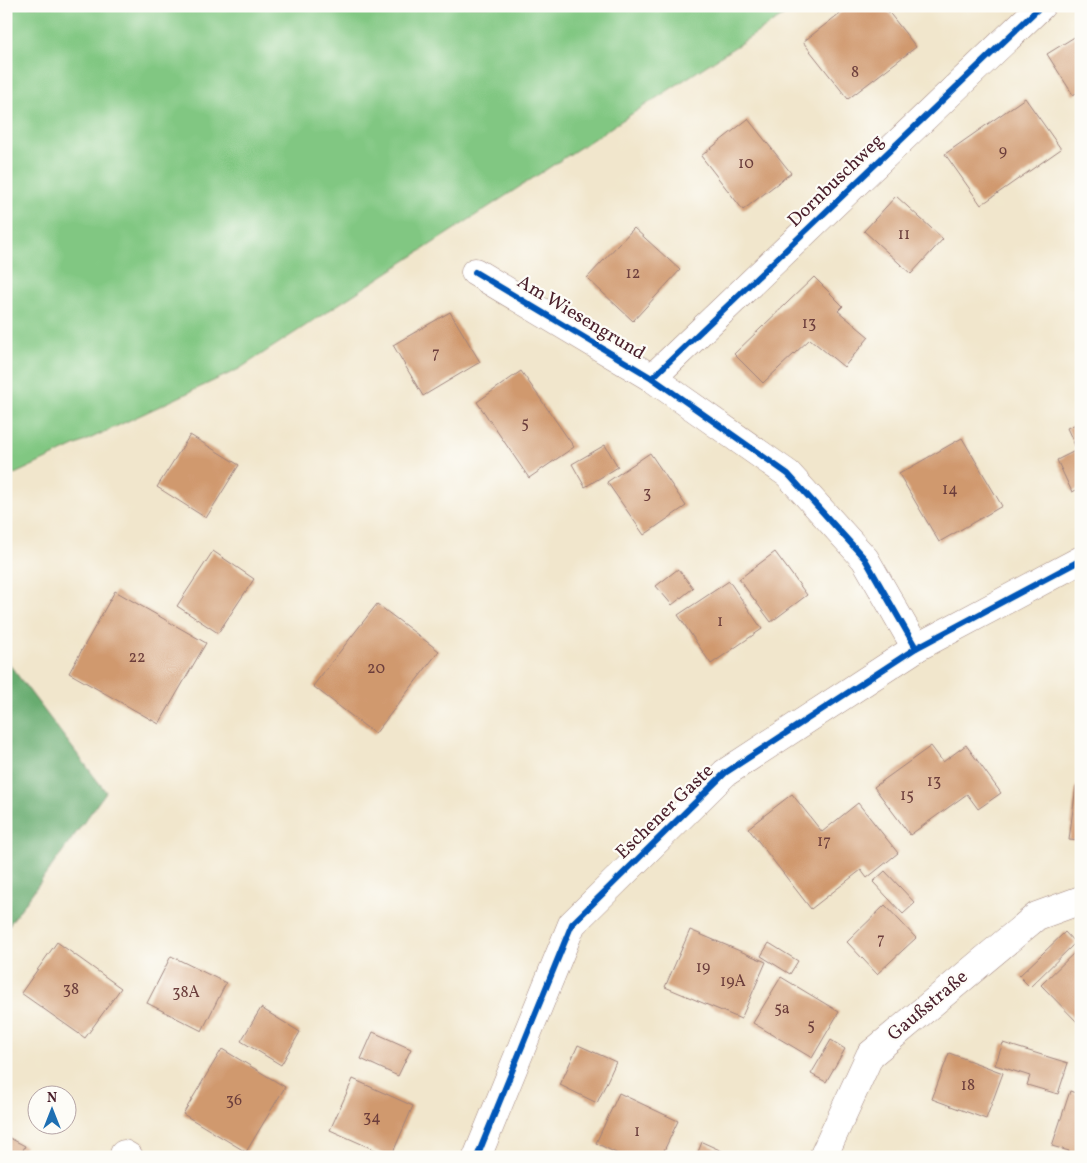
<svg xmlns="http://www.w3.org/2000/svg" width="1087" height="1163" font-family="Vollkorn,serif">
<rect width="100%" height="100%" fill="#fdfcf7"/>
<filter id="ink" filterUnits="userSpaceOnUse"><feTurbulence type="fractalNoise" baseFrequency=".02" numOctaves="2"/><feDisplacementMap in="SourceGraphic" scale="10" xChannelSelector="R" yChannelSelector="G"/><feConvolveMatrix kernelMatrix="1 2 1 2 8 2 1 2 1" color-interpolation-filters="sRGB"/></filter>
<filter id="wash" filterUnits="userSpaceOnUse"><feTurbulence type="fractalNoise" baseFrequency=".0096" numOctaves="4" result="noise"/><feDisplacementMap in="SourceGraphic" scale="20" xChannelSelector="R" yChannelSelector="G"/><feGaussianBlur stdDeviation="1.12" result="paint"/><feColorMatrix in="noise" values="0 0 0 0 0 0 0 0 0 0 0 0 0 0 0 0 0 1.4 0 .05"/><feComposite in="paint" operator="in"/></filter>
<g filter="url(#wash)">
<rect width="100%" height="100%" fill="#f1e6cc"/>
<!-- green -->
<polygon fill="#81c782" stroke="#667356" points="6,6 798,6 239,369 6,478"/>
<!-- forest -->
<polygon fill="#68ac70" stroke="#59664e" points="6,660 106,792 6,929"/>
<g id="blocks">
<!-- building -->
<g fill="#d0996e">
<polygon points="849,6 884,6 916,47 848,99 803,42"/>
<polygon points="1081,33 1081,90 1073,95 1047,54"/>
<polygon points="1025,98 1061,149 981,205 945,154"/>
<polygon points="748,119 791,173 743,210 701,156"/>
<polygon points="896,196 943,239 911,274 864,231"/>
<polygon points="634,228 680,270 633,321 587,278"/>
<polygon points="814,277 843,306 838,311 869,337 844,367 810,339 763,383 734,354"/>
<polygon points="450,312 480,362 423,396 393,345"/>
<polygon points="521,371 574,447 529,478 477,402"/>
<polygon points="1081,422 1081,488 1072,492 1057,460 1077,450 1067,428"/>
<polygon points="190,435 239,465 206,518 157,487"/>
<polygon points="962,438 1002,506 939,542 899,474"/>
<polygon points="605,445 618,467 585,487 572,464"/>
<polygon points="650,453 686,506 644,535 607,482"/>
<polygon points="213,551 254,579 218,633 177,606"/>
<polygon points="775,552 807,595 771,622 739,579"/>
<polygon points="678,569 693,588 672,605 656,586"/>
<polygon points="729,581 762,629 711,664 678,615"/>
<polygon points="115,591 206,643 159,724 69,673"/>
<polygon points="377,604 439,651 375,734 313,686"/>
<polygon points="966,745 1001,793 978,809 967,794 910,835 874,787 931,746 943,762"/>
<polygon points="1076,786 1081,786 1081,841 1069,840"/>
<polygon points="792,794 822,832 858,803 898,853 867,878 861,870 811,909 748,828"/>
<polygon points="885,871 915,903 903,914 873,882"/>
<polygon points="885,905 916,938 877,974 847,942"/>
<polygon points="690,930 766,962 741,1019 665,987"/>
<polygon points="1065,932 1075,943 1030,987 1019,976"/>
<polygon points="57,942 121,988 85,1038 21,993"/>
<polygon points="769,943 798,961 790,974 761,956"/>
<polygon points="1078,949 1081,951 1081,1026 1041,985"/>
<polygon points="171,956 226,983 202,1031 147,1003"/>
<polygon points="781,977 839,1012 812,1058 753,1023"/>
<polygon points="261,1008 300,1032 281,1065 241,1041"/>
<polygon points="373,1032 411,1049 398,1076 361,1059"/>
<polygon points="831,1040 845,1049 826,1082 811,1074"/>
<polygon points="1003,1043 1068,1063 1058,1094 1027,1085 1030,1076 995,1065"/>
<polygon points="578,1045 616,1062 597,1103 560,1085"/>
<polygon points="222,1049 285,1087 246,1152 183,1114"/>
<polygon points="949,1053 1003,1073 986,1119 932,1099"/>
<polygon points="353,1079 413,1106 391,1157 330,1130"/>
<polygon points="1070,1091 1081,1095 1081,1157 1067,1157 1069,1151 1052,1146"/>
<polygon points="619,1093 678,1121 661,1157 624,1157 596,1143"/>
<polygon points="6,1136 25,1146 20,1157 6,1157"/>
<polygon points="702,1142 735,1157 696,1157"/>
</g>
</g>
</g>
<g filter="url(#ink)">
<use href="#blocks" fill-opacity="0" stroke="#9e827c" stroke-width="1"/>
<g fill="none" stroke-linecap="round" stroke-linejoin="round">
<defs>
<g id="street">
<polyline points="475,272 652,378 788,474 865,559 916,648"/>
<polyline points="652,378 1041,6"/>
<polyline points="124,1154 129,1157"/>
<polyline points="477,1157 572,924 725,773 916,648 1081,560"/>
<polyline points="823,1157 870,1055 1037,916 1081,900"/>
</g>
</defs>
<!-- street casing -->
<use href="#street" stroke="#9e827c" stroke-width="29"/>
<!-- street -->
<use href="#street" stroke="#fff" stroke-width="28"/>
<defs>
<g id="cycleway">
<polyline points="475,272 652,378 788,474 865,559 916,648"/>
<polyline points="652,378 1041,6"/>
<polyline points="477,1157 572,924 725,773 916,648 1081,560"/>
</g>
</defs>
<!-- cycleway casing -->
<use href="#cycleway" stroke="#fdfcf7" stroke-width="9"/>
<!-- cycleway -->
<use href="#cycleway" stroke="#0057b8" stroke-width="6"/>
</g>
</g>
<g text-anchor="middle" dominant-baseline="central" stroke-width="4.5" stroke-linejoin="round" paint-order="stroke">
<!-- number labels -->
<g font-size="16" fill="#6c3e3c">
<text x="855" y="73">8</text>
<text x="1003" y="152">9</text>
<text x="746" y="164">10</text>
<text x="904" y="235">11</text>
<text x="633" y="274">12</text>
<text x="809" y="324">13</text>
<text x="436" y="354">7</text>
<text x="525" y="424">5</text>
<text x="950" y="490">14</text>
<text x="647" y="494">3</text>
<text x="720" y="622">1</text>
<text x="137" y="658">22</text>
<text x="376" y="669">20</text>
<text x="934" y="782">13</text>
<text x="907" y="796">15</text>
<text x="824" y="842">17</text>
<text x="881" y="940">7</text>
<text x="703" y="968">19</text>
<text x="733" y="982">19A</text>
<text x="71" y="990">38</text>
<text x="186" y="993">38A</text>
<text x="782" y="1009">5a</text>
<text x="811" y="1026">5</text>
<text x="968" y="1086">18</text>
<text x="234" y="1101">36</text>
<text x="372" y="1118">34</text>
<text x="637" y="1132">1</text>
</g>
<!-- street labels -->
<g font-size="19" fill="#4a1f2b" stroke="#fdfcf7">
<text transform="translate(836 181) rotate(-44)">Dornbuschweg</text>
<text transform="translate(581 318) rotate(31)">Am Wiesengrund</text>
<text transform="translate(665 812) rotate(-44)">Eschener Gaste</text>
<text transform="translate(928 1006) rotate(-40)">Gaußstraße</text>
</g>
</g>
<!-- margin -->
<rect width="1087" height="1163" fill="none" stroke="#fdfcf7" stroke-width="25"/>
<!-- north arrow -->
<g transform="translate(52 1110)"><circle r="24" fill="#fdfcf7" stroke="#b5a4a5"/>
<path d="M0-4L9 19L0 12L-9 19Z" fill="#1f6fb2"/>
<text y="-8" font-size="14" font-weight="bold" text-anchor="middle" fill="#4a1f2b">N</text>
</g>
</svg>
